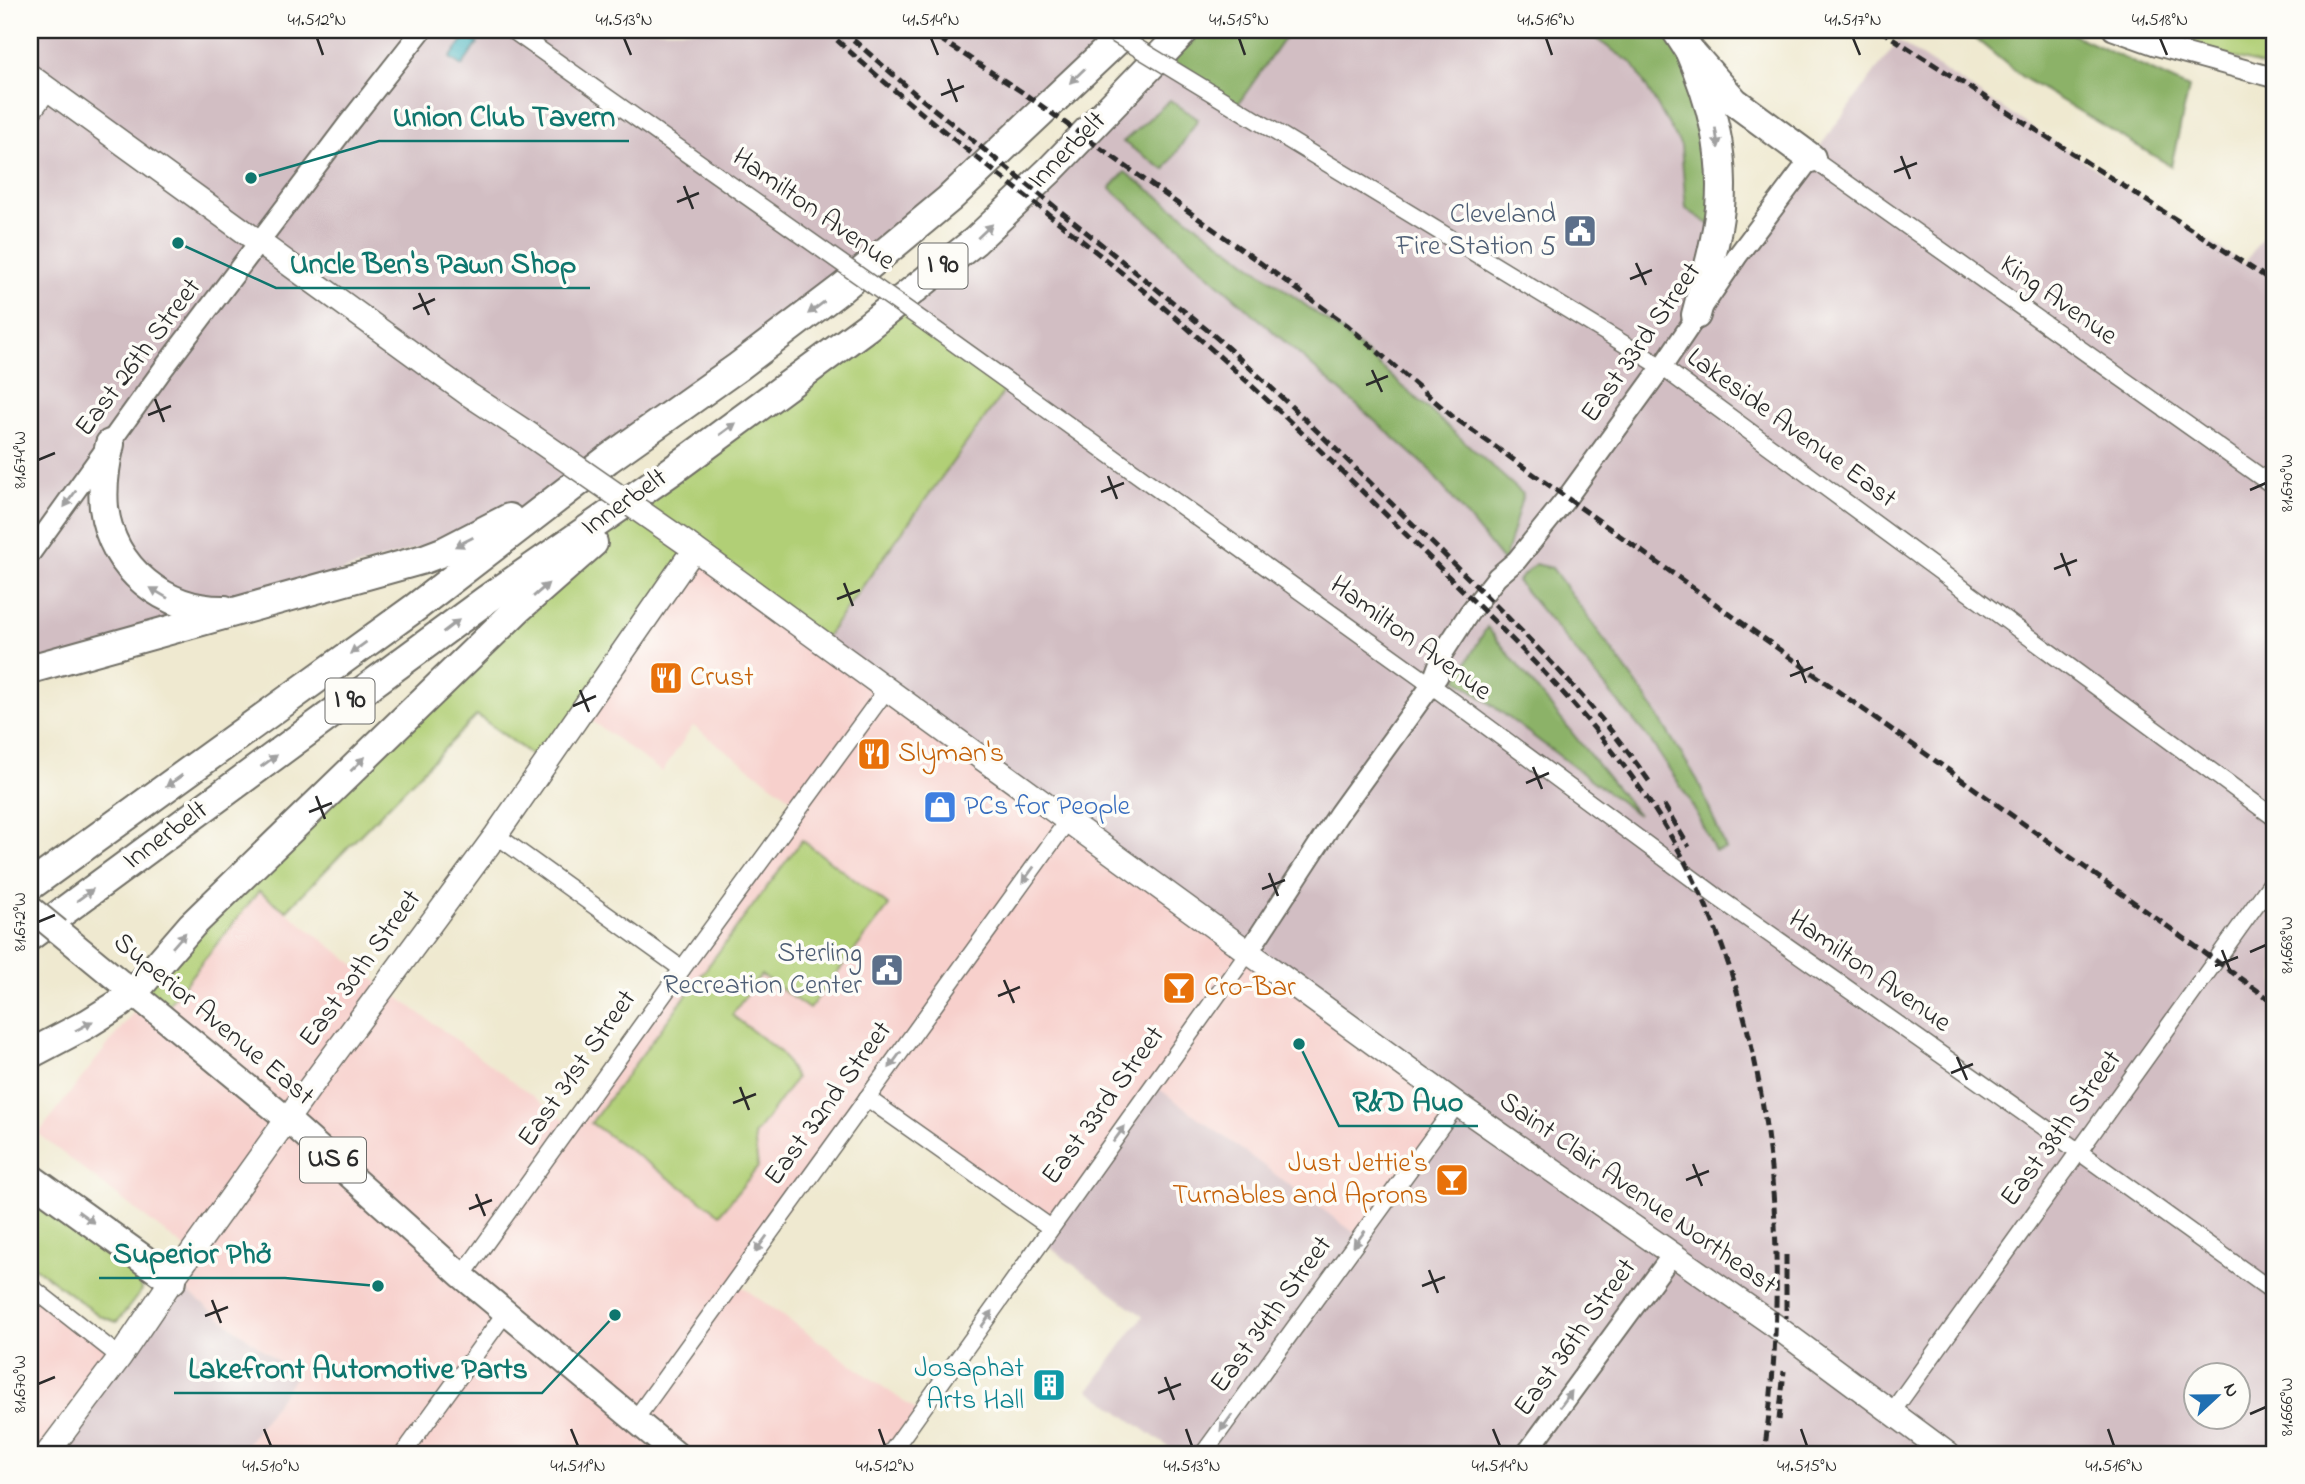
<svg xmlns="http://www.w3.org/2000/svg" width="2305" height="1484" font-family="'Indie Flower',sans-serif">
<rect width="100%" height="100%" fill="#fdfcf7"/>
<filter id="ink" filterUnits="userSpaceOnUse"><feTurbulence type="fractalNoise" baseFrequency=".0143" numOctaves="2"/><feDisplacementMap in="SourceGraphic" scale="14" xChannelSelector="R" yChannelSelector="G"/><feConvolveMatrix kernelMatrix="1 2 1 2 8 2 1 2 1" color-interpolation-filters="sRGB"/></filter>
<filter id="wash" filterUnits="userSpaceOnUse"><feTurbulence type="fractalNoise" baseFrequency=".00686" numOctaves="4" result="noise"/><feDisplacementMap in="SourceGraphic" scale="28" xChannelSelector="R" yChannelSelector="G"/><feGaussianBlur stdDeviation="1.57" result="paint"/><feColorMatrix in="noise" values="0 0 0 0 0 0 0 0 0 0 0 0 0 0 0 0 0 1.4 0 .05"/><feComposite in="paint" operator="in"/></filter>
<g filter="url(#wash)">
<rect width="100%" height="100%" fill="#efe9d0"/>
<!-- built -->
<g fill="#f7d0cc">
<polygon points="694,549 1457,1104 1360,1238 1051,1228 866,1099 734,1281 920,1413 898,1454 250,1454 243,1449 296,1375 172,1280 191,1253 38,1134 143,1000 161,1014 259,891 384,987 571,1124 801,806 693,726 662,772 581,713"/>
<polygon points="30,1286 120,1357 47,1454 30,1454"/>
</g>
<!-- industrial -->
<g fill="#d2bec3" fill-rule="evenodd">
<polygon points="30,30 1128,30 842,288 501,522 30,669"/>
<path d="M1290,30H1583L1633,64L1681,146L1686,209L1717,229L1697,312L1898,41L2244,264L2275,219V1454H1178L1089,1390L1143,1316L1041,1241L1154,1085L1360,1237L1456,1104L822,642L1010,383L897,302L1161,62L1236,107ZM2196,1376H2238V1418H2196Z"/>
<polygon points="172,1280 296,1375 240,1454 47,1454"/>
</g>
<!-- green -->
<g fill="#b1cf76" stroke="#6e7d50" stroke-width="2">
<polygon points="2139,30 2211,30 2275,45 2275,69 2159,37"/>
<polygon points="897,302 1010,383 822,642 694,549 545,765 477,715 286,911 259,891 161,1014 134,992 192,925 673,470"/>
<polygon points="802,840 889,906 809,1009 761,975 732,1015 781,1053 796,1078 754,1136 758,1167 720,1214 591,1123"/>
<polygon points="30,1199 97,1245 119,1254 137,1268 142,1290 117,1322 100,1316 30,1264"/>
</g>
<!-- forest -->
<g fill="#8cb267" stroke="#5c6e49" stroke-width="2">
<polygon points="1187,30 1290,30 1236,107 1161,62"/>
<polygon points="1583,30 1676,30 1701,80 1717,229 1686,209 1681,146 1633,64"/>
<polygon points="1965,30 2063,30 2189,88 2171,166 2022,77"/>
<polygon points="1170,100 1198,119 1165,170 1123,142"/>
<polygon points="1125,172 1342,332 1523,494 1504,562 1426,466 1110,188"/>
<polygon points="1535,564 1552,568 1648,700 1698,781 1726,849 1715,851 1689,799 1650,740 1517,581"/>
<polygon points="1487,627 1638,815 1457,679"/>
</g>
<!-- water -->
<polygon fill="#42b1bd" stroke="#366e74" stroke-width="2" points="467,35 478,43 462,66 450,58"/>
</g>
<g filter="url(#ink)">
<g fill="none" stroke-linecap="round" stroke-linejoin="round">
<defs>
<g id="minor">
<polyline points="512,30 827,253"/>
<polyline points="1215,95 1662,367 2275,818"/>
<polyline points="30,116 49,90"/>
<polyline points="1811,158 2275,487"/>
<polyline points="929,325 1431,685 1720,899 2078,1151 2275,1293"/>
<polyline points="496,835 682,969"/>
<polyline points="867,1098 1051,1228"/>
<polyline points="462,1276 682,969 887,689"/>
<polyline points="30,1286 120,1357"/>
<polyline points="1892,1412 2275,878"/>
<polyline points="634,1421 1068,820"/>
<polyline points="403,1454 506,1312"/>
<polyline points="890,1454 1249,951"/>
<polyline points="1203,1454 1457,1104"/>
</g>
<g id="tertiary">
<polyline points="2113,30 2155,45 2275,78"/>
<polyline points="30,554 163,369 348,124 422,30"/>
<polyline points="1431,685 1443,653 1469,613 1497,577 1517,560 1566,499 1662,367 1738,255 1811,158"/>
<polyline points="1249,951 1339,813 1438,676"/>
<polyline points="1526,1454 1672,1255"/>
</g>
<g id="secondary">
<polyline points="30,76 468,394 526,432"/>
<polyline points="686,543 1457,1104 1774,1325 1948,1454"/>
<polyline points="47,1454 120,1357 172,1280 308,1090 496,835 694,549"/>
</g>
<polyline id="primary" points="58,931 288,1120 462,1276 676,1454"/>
<g id="motorway">
<polyline points="1676,30 1689,50 1735,102 1811,158"/>
<path d="M1689,50C1711,101 1725,152 1720,208C1716,244 1705,280 1696,315"/>
<path d="M110,444C105,465 102,486 104,508C112,569 165,611 225,610"/>
<polyline points="30,669 424,559 445,551 509,518"/>
<polyline points="30,886 416,607 608,459 738,367 842,288 949,199 1128,30"/>
<polyline points="30,936 486,600 673,470 867,327 975,241 1049,171 1185,30"/>
<polyline points="30,1054 87,1024 119,1004 134,992 192,925 518,609 593,543"/>
<polyline points="30,1178 172,1280"/>
</g>
</defs>
<!-- minor casing -->
<use href="#minor" stroke="#706e65" stroke-width="19"/>
<!-- tertiary casing -->
<use href="#tertiary" stroke="#706e65" stroke-width="23"/>
<!-- secondary casing -->
<use href="#secondary" stroke="#706e65" stroke-width="26"/>
<!-- primary casing -->
<use href="#primary" stroke="#706e65" stroke-width="28"/>
<!-- motorway casing -->
<use href="#motorway" stroke="#706e65" stroke-width="32"/>
<!-- minor -->
<use href="#minor" stroke="#fff" stroke-width="16"/>
<!-- tertiary -->
<use href="#tertiary" stroke="#fff" stroke-width="19"/>
<!-- secondary -->
<use href="#secondary" stroke="#fff" stroke-width="23"/>
<!-- primary -->
<use href="#primary" stroke="#fff" stroke-width="24"/>
<!-- motorway -->
<use href="#motorway" stroke="#fff" stroke-width="28"/>
<!-- rail -->
<g stroke="#2b2b2b" stroke-width="5" stroke-dasharray="10 5" stroke-linecap="butt">
<path d="M826,30C933,129 1052,213 1163,307C1262,391 1354,483 1447,575C1543,669 1638,761 1696,884C1778,1056 1790,1268 1764,1454"/>
<path d="M842,30L919,97L1211,333C1285,398 1356,469 1427,538C1505,614 1586,691 1649,781"/>
<polyline points="926,30 1022,92 1347,325 1452,416 2275,1003"/>
<polyline points="1880,30 2275,283"/>
<polyline points="1664,805 1689,847"/>
<polyline points="1786,1255 1786,1318"/>
<polyline points="1779,1420 1784,1371"/>
</g>
<defs>
<g id="minor-bridge">
<polyline points="1108,30 1215,95"/>
<polyline points="827,253 929,325"/>
</g>
<polyline id="secondary-bridge" points="526,432 686,543"/>
<polyline id="primary-bridge" points="30,908 58,931"/>
</defs>
<!-- minor-bridge casing -->
<use href="#minor-bridge" stroke="#706e65" stroke-width="19" stroke-linecap="butt"/>
<!-- secondary-bridge casing -->
<use href="#secondary-bridge" stroke="#706e65" stroke-width="26" stroke-linecap="butt"/>
<!-- primary-bridge casing -->
<use href="#primary-bridge" stroke="#706e65" stroke-width="28" stroke-linecap="butt"/>
<!-- minor-bridge -->
<use href="#minor-bridge" stroke="#fff" stroke-width="16"/>
<!-- secondary-bridge -->
<use href="#secondary-bridge" stroke="#fff" stroke-width="23"/>
<!-- primary-bridge -->
<use href="#primary-bridge" stroke="#fff" stroke-width="24"/>
</g>
<!-- one-way arrows -->
<defs><path id="oneway-solid" d="M-6-.8H1V-3.2L6.5 0L1 3.2V.8H-6Z" transform="scale(1.75)"/></defs>
<g fill="#a0a0a0">
<use href="#oneway-solid" transform="translate(1077 76) rotate(136)"/>
<use href="#oneway-solid" transform="translate(1717 138) rotate(81)"/>
<use href="#oneway-solid" transform="translate(985 231) rotate(-43)"/>
<use href="#oneway-solid" transform="translate(816 308) rotate(143)"/>
<use href="#oneway-solid" transform="translate(728 429) rotate(-36)"/>
<use href="#oneway-solid" transform="translate(70 499) rotate(126)"/>
<use href="#oneway-solid" transform="translate(464 542) rotate(153)"/>
<use href="#oneway-solid" transform="translate(541 590) rotate(-41)"/>
<use href="#oneway-solid" transform="translate(159 593) rotate(-149)"/>
<use href="#oneway-solid" transform="translate(451 626) rotate(-37)"/>
<use href="#oneway-solid" transform="translate(358 648) rotate(144)"/>
<use href="#oneway-solid" transform="translate(269 761) rotate(-36)"/>
<use href="#oneway-solid" transform="translate(358 764) rotate(-44)"/>
<use href="#oneway-solid" transform="translate(174 781) rotate(144)"/>
<use href="#oneway-solid" transform="translate(1028 875) rotate(126)"/>
<use href="#oneway-solid" transform="translate(85 895) rotate(-36)"/>
<use href="#oneway-solid" transform="translate(179 940) rotate(-49)"/>
<use href="#oneway-solid" transform="translate(84 1026) rotate(-29)"/>
<use href="#oneway-solid" transform="translate(895 1060) rotate(126)"/>
<use href="#oneway-solid" transform="translate(1119 1134) rotate(-54)"/>
<use href="#oneway-solid" transform="translate(86 1217) rotate(36)"/>
<use href="#oneway-solid" transform="translate(1359 1239) rotate(126)"/>
<use href="#oneway-solid" transform="translate(761 1244) rotate(126)"/>
<use href="#oneway-solid" transform="translate(987 1319) rotate(-55)"/>
<use href="#oneway-solid" transform="translate(1566 1399) rotate(-54)"/>
<use href="#oneway-solid" transform="translate(1226 1423) rotate(126)"/>
</g>
</g>
<!-- ticks -->
<path fill="none" stroke="#2b2b2b" stroke-width="2.5" d="M317,38L323,55M624,38L631,55M931,38L938,55M1239,38L1245,55M1546,38L1552,55M1853,38L1860,55M2160,38L2167,55M948,79L957,102M941,95L964,86M1901,156L1910,179M1894,172L1917,163M684,186L693,209M677,202L699,193M1636,263L1646,285M1630,279L1652,270M419,293L429,315M413,309L435,299M1372,370L1382,392M1366,385L1388,376M155,399L164,422M148,415L171,406M38,460L55,453M1108,476L1117,499M2250,490L2266,483M1101,492L1124,483M2061,553L2070,576M2054,569L2077,560M844,583L853,606M837,599L860,590M1797,660L1806,683M1790,676L1813,667M580,690L589,712M573,706L596,696M1533,767L1542,789M1526,783L1549,773M316,796L325,819M309,812L332,803M1269,873L1278,896M1262,889L1285,880M38,922L55,915M2222,950L2231,973M2250,952L2266,945M2215,966L2238,957M1004,980L1014,1003M998,996L1020,987M1957,1057L1967,1080M1951,1073L1973,1064M740,1087L749,1110M733,1103L756,1094M1693,1164L1702,1186M1686,1180L1709,1171M476,1194L485,1216M469,1209L492,1200M1429,1270L1438,1293M1422,1286L1445,1277M212,1300L221,1323M205,1316L228,1307M1165,1377L1174,1400M38,1384L55,1377M1158,1393L1181,1384M2250,1414L2266,1407M264,1429L271,1446M571,1429L578,1446M879,1429L885,1446M1186,1429L1192,1446M1493,1429L1500,1446M1801,1429L1807,1446M2108,1429L2114,1446"/>
<!-- icons -->
<defs>
<symbol id="civic-square" viewBox="-11 -11 22 22"><rect x="-9" y="-9" width="18" height="18" rx="4" fill="#5c6f8a" stroke="#fdfcf7"/><path d="M-.6-6.5H3V-4.5H.6V-3L4-1V1h2V6H-6V1h2V-1L-.6-3ZM-1.2 2.5V6h2.4V2.5Z" fill="#fff"/></symbol>
<symbol id="restaurant-square" viewBox="-11 -11 22 22"><rect x="-9" y="-9" width="18" height="18" rx="4" fill="#e8710a" stroke="#fdfcf7"/><path d="M-5-6h1v4h1v-4h1v4h1v-4h1v5L-1.5 .5V6h-2V.5L-5-1ZM5-6V6H3V1.5H1.5Q1.5-4 5-6Z" fill="#fff"/></symbol>
<symbol id="shop-square" viewBox="-11 -11 22 22"><rect x="-9" y="-9" width="18" height="18" rx="4" fill="#3f7fe0" stroke="#fdfcf7"/><path d="M-5-2.5h2.3a2.7 3.5 0 0 1 5.4 0H5L5.5 6h-11ZM-1.5-2.5h3a1.5 2.3 0 0 0-3 0Z" fill="#fff"/></symbol>
<symbol id="bar-square" viewBox="-11 -11 22 22"><rect x="-9" y="-9" width="18" height="18" rx="4" fill="#e8710a" stroke="#fdfcf7"/><path d="M-6-5H6L.8 .8V4.5H3.5V6h-7V4.5H-.8V.8Z" fill="#fff"/></symbol>
<symbol id="building-square" viewBox="-11 -11 22 22"><rect x="-9" y="-9" width="18" height="18" rx="4" fill="#0f9aa8" stroke="#fdfcf7"/><path d="M-4-6H4V6H1V3H-1V6H-4ZM-2.5-4.3h1.7v1.8h-1.7ZM.8-4.3h1.7v1.8H.8ZM-2.5-1h1.7V.8h-1.7ZM.8-1h1.7V.8H.8Z" fill="#fff"/></symbol>
</defs>
<g fill-rule="evenodd">
<use href="#civic-square" x="1561" y="212" width="38" height="38"/>
<use href="#restaurant-square" x="647" y="659" width="38" height="38"/>
<use href="#restaurant-square" x="855" y="735" width="38" height="38"/>
<use href="#shop-square" x="921" y="788" width="38" height="38"/>
<use href="#civic-square" x="868" y="951" width="38" height="38"/>
<use href="#bar-square" x="1160" y="969" width="38" height="38"/>
<use href="#bar-square" x="1433" y="1161" width="38" height="38"/>
<use href="#building-square" x="1030" y="1366" width="38" height="38"/>
</g>
<g text-anchor="middle" dominant-baseline="central" stroke-width="7" stroke-linejoin="round" paint-order="stroke">
<!-- shield labels -->
<g fill="#fdfcf7" stroke="#6a6a68" stroke-width="2">
<rect x="918.5" y="243.5" width="49" height="45" rx="5"/>
<rect x="325.5" y="678.5" width="49" height="45" rx="5"/>
<rect x="300" y="1137.5" width="66" height="45" rx="5"/>
</g>
<g font-size="26" font-weight="bold" fill="#2b2b2b">
<text x="943" y="266">I 90</text>
<text x="350" y="701">I 90</text>
<text x="333" y="1160">US 6</text>
</g>
<!-- street labels -->
<g font-size="28" fill="#2b2b2b" stroke="#fdfcf7">
<text transform="translate(1068 151) rotate(-45)">Innerbelt</text>
<text transform="translate(813 210) rotate(35)">Hamilton Avenue</text>
<text transform="translate(2058 301) rotate(35)">King Avenue</text>
<text transform="translate(1642 343) rotate(-55)">East 33rd Street</text>
<text transform="translate(139 358) rotate(-53)">East 26th Street</text>
<text transform="translate(1791 429) rotate(36)">Lakeside Avenue East</text>
<text transform="translate(625 503) rotate(-35)">Innerbelt</text>
<text transform="translate(1410 639) rotate(36)">Hamilton Avenue</text>
<text transform="translate(166 836) rotate(-36)">Innerbelt</text>
<text transform="translate(361 969) rotate(-54)">East 30th Street</text>
<text transform="translate(1869 972) rotate(35)">Hamilton Avenue</text>
<text transform="translate(213 1020) rotate(40)">Superior Avenue East</text>
<text transform="translate(578 1069) rotate(-55)">East 31st Street</text>
<text transform="translate(829 1104) rotate(-54)">East 32nd Street</text>
<text transform="translate(1104 1106) rotate(-54)">East 33rd Street</text>
<text transform="translate(2062 1129) rotate(-54)">East 38th Street</text>
<text transform="translate(1637 1194) rotate(35)">Saint Clair Avenue Northeast</text>
<text transform="translate(1272 1315) rotate(-54)">East 34th Street</text>
<text transform="translate(1576 1338) rotate(-54)">East 36th Street</text>
</g>
<!-- service labels -->
<g font-size="28" fill="#4e5e75" stroke="#fdfcf7" text-anchor="end">
<text x="1556" y="215">Cleveland<tspan x="1556" dy="32">Fire Station 5</tspan></text>
<text x="862" y="954">Sterling<tspan x="862" dy="32">Recreation Center</tspan></text>
</g>
<!-- food labels -->
<g font-size="28" fill="#c56008" stroke="#fdfcf7" text-anchor="start">
<text x="690" y="678">Crust</text>
<text x="898" y="754">Slyman's</text>
<text x="1204" y="988">Cro-Bar</text>
<text x="1428" y="1164" text-anchor="end">Just Jettie's<tspan x="1428" dy="32">Turnables and Aprons</tspan></text>
</g>
<!-- shop labels -->
<g font-size="28" fill="#366cbe" stroke="#fdfcf7" text-anchor="start">
<text x="964" y="807">PCs for People</text>
</g>
<!-- culture labels -->
<g font-size="28" fill="#0d838f" stroke="#fdfcf7" text-anchor="end">
<text x="1024" y="1369">Josaphat<tspan x="1024" dy="32">Arts Hall</tspan></text>
</g>
</g>
<!-- callouts -->
<path fill="none" stroke="#0f766e" stroke-width="2.5" d="M251 178L379 141H629M178 243L276 288H590M1299 1044L1339 1126H1478M378 1286L285 1278H99M615 1315L542 1393H174"/>
<g fill="#0f766e" stroke="#fdfcf7" stroke-width="2.5">
<circle cx="251" cy="178" r="7"/>
<circle cx="178" cy="243" r="7"/>
<circle cx="1299" cy="1044" r="7"/>
<circle cx="378" cy="1286" r="7"/>
<circle cx="615" cy="1315" r="7"/>
</g>
<g font-size="30" text-anchor="middle" font-weight="bold" fill="#0f766e" stroke="#fdfcf7" stroke-width="7" stroke-linejoin="round" paint-order="stroke">
<text x="504" y="126">Union Club Tavern</text>
<text x="433" y="273">Uncle Ben's Pawn Shop</text>
<text x="1408" y="1111">R&amp;D Auo</text>
<text x="192" y="1263">Superior Phở</text>
<text x="358" y="1378">Lakefront Automotive Parts</text>
</g>
<!-- margin -->
<rect width="2305" height="1484" fill="none" stroke="#fdfcf7" stroke-width="77"/>
<!-- north arrow -->
<g transform="translate(2217 1396) rotate(68)"><circle r="33" fill="#fdfcf7" stroke="#a9a8a5" stroke-width="2"/>
<path d="M0-5L12 26L0 18L-12 26Z" fill="#1f6fb2"/>
<text y="-10" font-size="19" font-weight="bold" text-anchor="middle" fill="#2b2b2b">N</text>
</g>
<rect x="38" y="38" width="2228" height="1408" fill="none" stroke="#2b2b2b" stroke-width="2.5"/>
<g font-size="18" text-anchor="middle" fill="#2b2b2b">
<text x="317" y="25">41.512°N</text>
<text x="624" y="25">41.513°N</text>
<text x="931" y="25">41.514°N</text>
<text x="1239" y="25">41.515°N</text>
<text x="1546" y="25">41.516°N</text>
<text x="1853" y="25">41.517°N</text>
<text x="2160" y="25">41.518°N</text>
<text transform="translate(19 460) rotate(-90)" y="6">81.674°W</text>
<text transform="translate(2286 483) rotate(-90)" y="6">81.670°W</text>
<text transform="translate(19 922) rotate(-90)" y="6">81.672°W</text>
<text transform="translate(2286 945) rotate(-90)" y="6">81.668°W</text>
<text transform="translate(19 1384) rotate(-90)" y="6">81.670°W</text>
<text transform="translate(2286 1407) rotate(-90)" y="6">81.666°W</text>
<text x="271" y="1471">41.510°N</text>
<text x="578" y="1471">41.511°N</text>
<text x="885" y="1471">41.512°N</text>
<text x="1192" y="1471">41.513°N</text>
<text x="1500" y="1471">41.514°N</text>
<text x="1807" y="1471">41.515°N</text>
<text x="2114" y="1471">41.516°N</text>
</g>
</svg>
